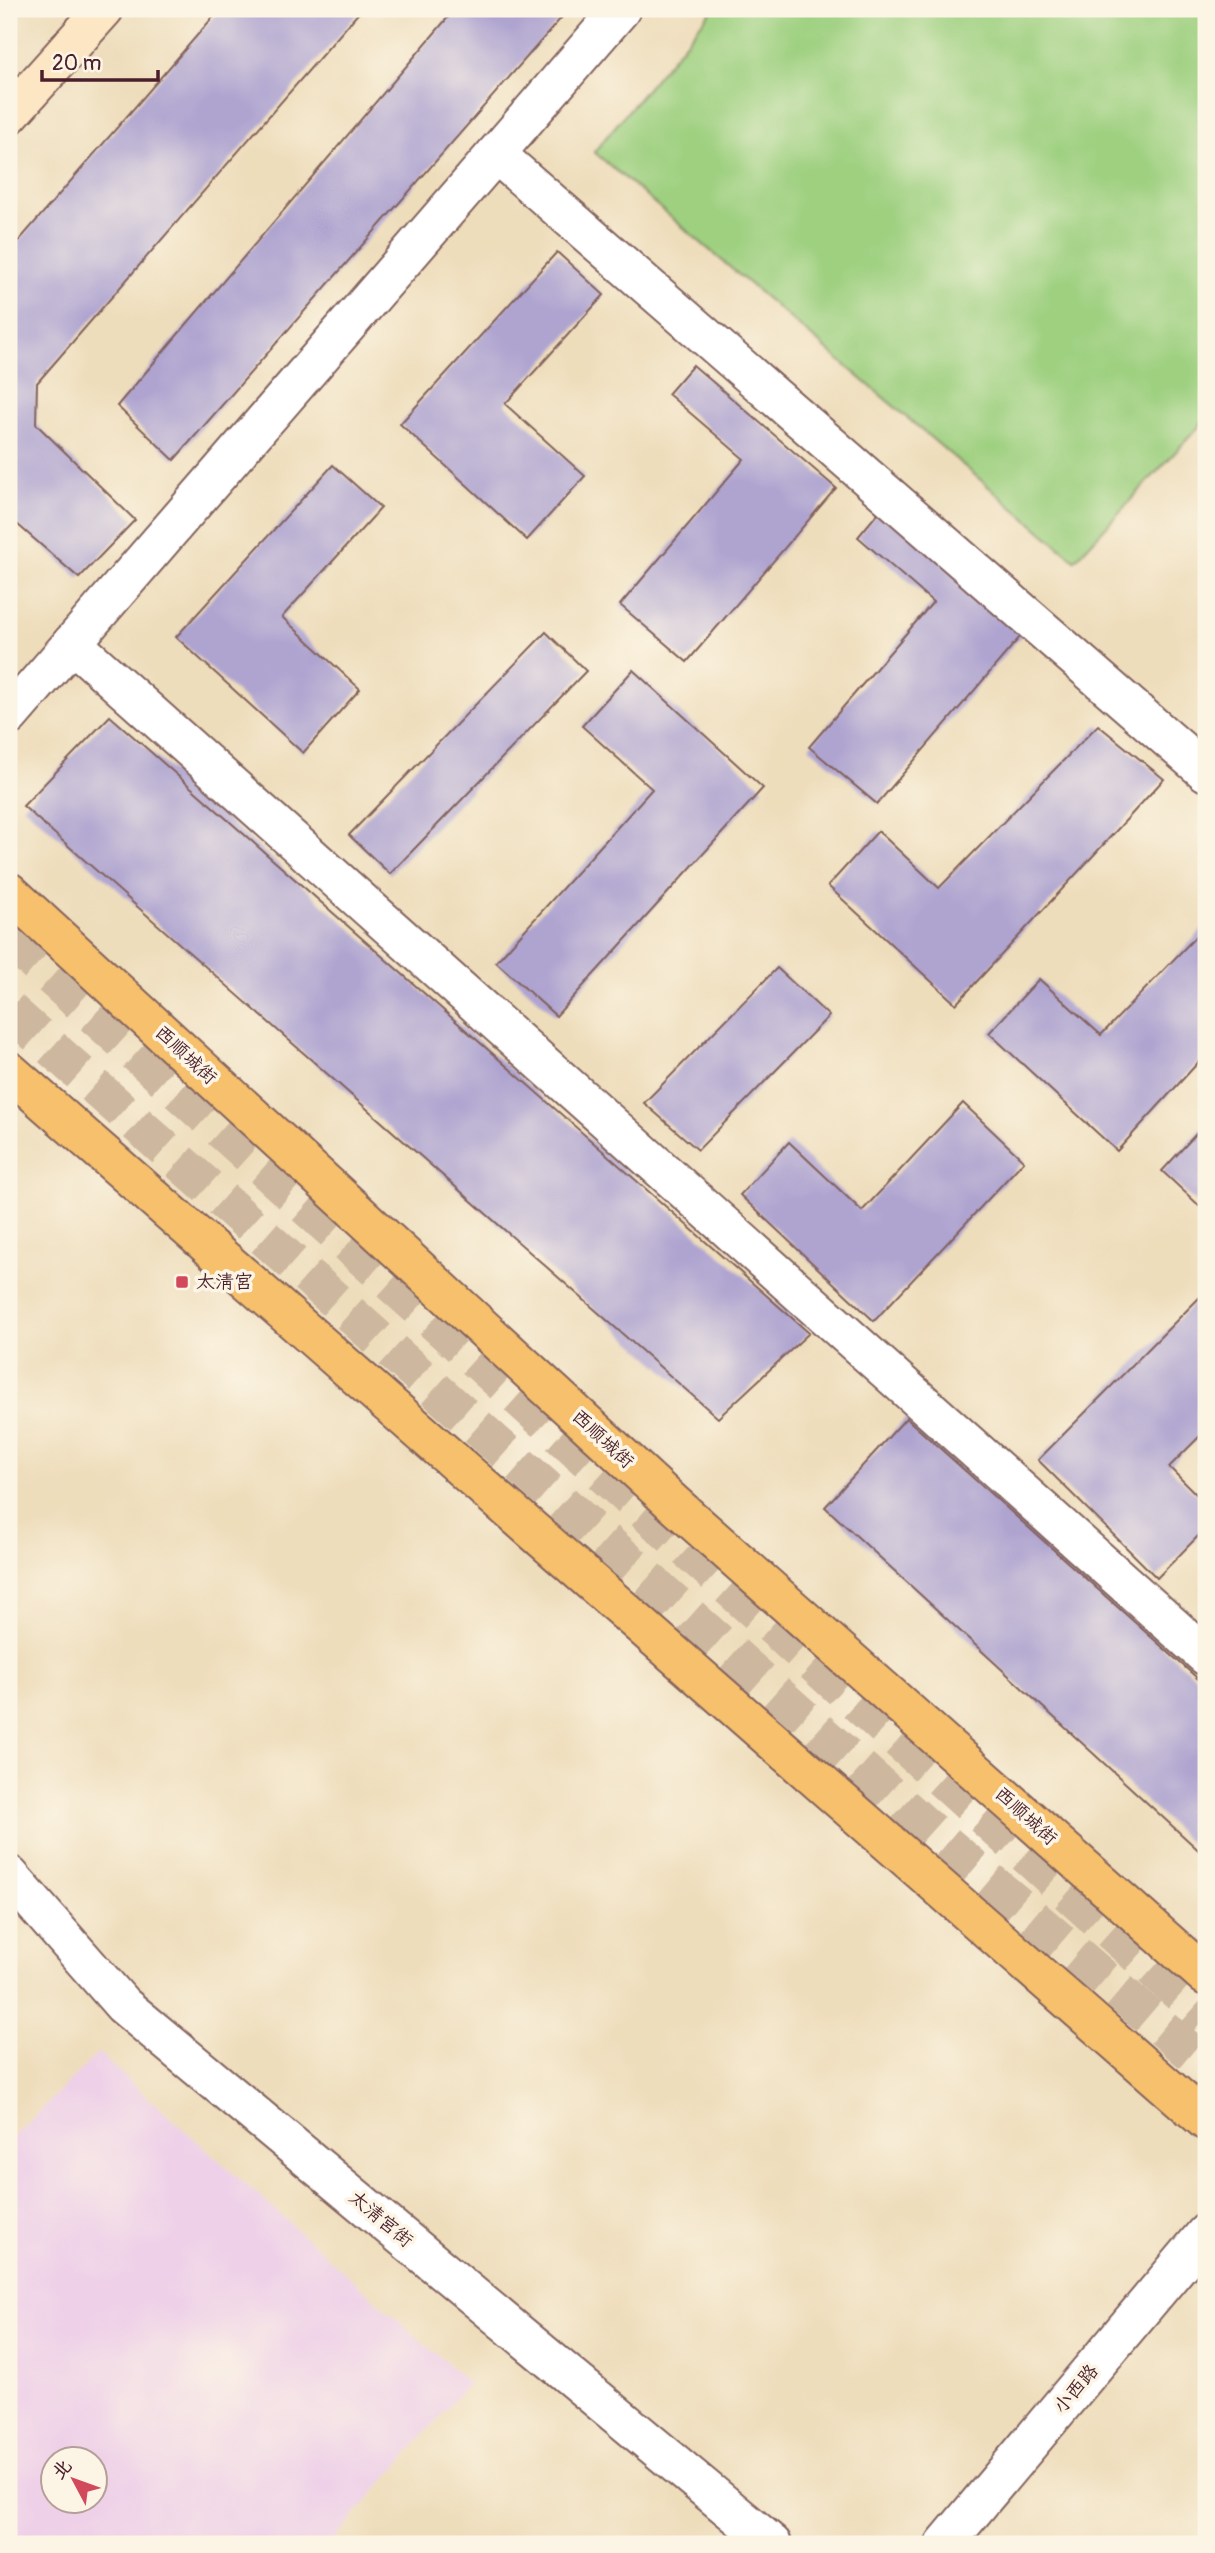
<svg xmlns="http://www.w3.org/2000/svg" width="1215" height="2553" font-family="Pangolin,'LXGW WenKai TC',sans-serif">
<rect width="100%" height="100%" fill="#fcf5e5"/>
<filter id="ink" filterUnits="userSpaceOnUse"><feTurbulence type="fractalNoise" baseFrequency=".0143" numOctaves="2"/><feDisplacementMap in="SourceGraphic" scale="14" xChannelSelector="R" yChannelSelector="G"/><feConvolveMatrix kernelMatrix="1 2 1 2 8 2 1 2 1" color-interpolation-filters="sRGB"/></filter>
<filter id="wash" filterUnits="userSpaceOnUse"><feTurbulence type="fractalNoise" baseFrequency=".00686" numOctaves="4" result="noise"/><feDisplacementMap in="SourceGraphic" scale="28" xChannelSelector="R" yChannelSelector="G"/><feGaussianBlur stdDeviation="1.57" result="paint"/><feColorMatrix in="noise" values="0 0 0 0 0 0 0 0 0 0 0 0 0 0 0 0 0 1.4 0 .05"/><feComposite in="paint" operator="in"/></filter>
<g filter="url(#wash)">
<rect width="100%" height="100%" fill="#edb"/>
<!-- built -->
<path fill="#eed0e8" fill-rule="evenodd" d="M98,2053L469,2383L330,2544H9V2141ZM52,2458H94V2500H52Z"/>
<!-- green -->
<polygon fill="#9ed080" stroke="#747856" stroke-width="2" points="713,9 1206,9 1206,419 1075,560 594,152"/>
<g id="blocks">
<!-- building -->
<g fill="#afa4d0">
<polygon points="220,9 362,9 37,383 36,424 135,520 79,578 9,517 9,252"/>
<polygon points="455,9 569,9 174,460 117,406"/>
<polygon points="557,252 604,295 505,404 585,476 527,540 400,424"/>
<polygon points="693,365 836,488 687,662 620,605 744,459 668,394"/>
<polygon points="333,465 381,508 282,617 360,689 303,753 176,637"/>
<polygon points="882,508 1026,630 877,804 809,747 933,602 858,537"/>
<polygon points="546,632 586,671 390,874 349,835"/>
<polygon points="633,670 763,788 556,1016 496,962 652,789 582,726"/>
<polygon points="110,716 809,1333 718,1418 23,806"/>
<polygon points="1098,725 1164,779 956,1004 828,886 878,831 939,888"/>
<polygon points="1206,926 1206,1054 1117,1151 989,1033 1039,979 1101,1035"/>
<polygon points="777,968 829,1016 698,1150 644,1103"/>
<polygon points="963,1103 1024,1161 874,1321 740,1195 789,1142 862,1211"/>
<polygon points="1206,1123 1206,1212 1162,1171"/>
<polygon points="1199,1298 1206,1305 1206,1430 1169,1467 1206,1504 1206,1528 1157,1578 1038,1460"/>
<polygon points="906,1418 1206,1686 1206,1857 825,1507"/>
</g>
</g>
</g>
<g filter="url(#ink)">
<use href="#blocks" fill-opacity="0" stroke="#83625d" stroke-width="2"/>
<g fill="none" stroke-linecap="round" stroke-linejoin="round">
<!-- trunk-tunnel -->
<g stroke="#cdb79e" stroke-width="38" stroke-dasharray="38 19" stroke-linecap="butt">
<polyline points="9,939 1206,2017"/>
<polyline points="9,1010 933,1833 1206,2065"/>
</g>
<defs>
<g id="minor">
<polyline points="496,154 1206,772"/>
<polyline points="72,643 1206,1656"/>
<polyline points="9,716 621,9"/>
</g>
<g id="tertiary">
<polyline points="9,1875 123,2005 772,2544"/>
<polyline points="945,2544 1206,2233"/>
</g>
<polyline id="secondary" points="9,115 104,9"/>
<g id="primary">
<polyline points="9,892 674,1504 1206,1976"/>
<polyline points="9,1071 1206,2121"/>
</g>
</defs>
<!-- minor casing -->
<use href="#minor" stroke="#83625d" stroke-width="42"/>
<!-- tertiary casing -->
<use href="#tertiary" stroke="#83625d" stroke-width="42"/>
<!-- secondary casing -->
<use href="#secondary" stroke="#83625d" stroke-width="42"/>
<!-- primary casing -->
<use href="#primary" stroke="#83625d" stroke-width="42"/>
<!-- minor -->
<use href="#minor" stroke="#fff" stroke-width="38"/>
<!-- tertiary -->
<use href="#tertiary" stroke="#fff" stroke-width="38"/>
<!-- secondary -->
<use href="#secondary" stroke="#fce6c4" stroke-width="38"/>
<!-- primary -->
<use href="#primary" stroke="#f7c06c" stroke-width="38"/>
</g>
</g>
<!-- markers -->
<rect fill="#d1495b" stroke="#fcf5e5" stroke-width="2.5" x="175" y="1275" width="14" height="14" rx="3.5"/>
<g text-anchor="middle" dominant-baseline="central" stroke-width="7" stroke-linejoin="round" paint-order="stroke">
<!-- street labels -->
<g font-size="19" fill="#4a1f2b" stroke="#fcf5e5">
<text transform="translate(186 1055) rotate(43)">西顺城街</text>
<text transform="translate(603 1439) rotate(43)">西顺城街</text>
<text transform="translate(1026 1816) rotate(42)">西顺城街</text>
<text transform="translate(381 2219) rotate(40)">太清宫街</text>
<text transform="translate(1076 2389) rotate(-50)">小西路</text>
</g>
<!-- poi labels -->
<g font-size="19" fill="#4a1f2b" stroke="#fcf5e5" text-anchor="start">
<text x="196" y="1282">太清宫</text>
</g>
</g>
<!-- margin -->
<rect width="1215" height="2553" fill="none" stroke="#fcf5e5" stroke-width="35"/>
<!-- north arrow -->
<g transform="translate(74 2480) rotate(311)"><circle r="33" fill="#fcf5e5" stroke="#b59f9b" stroke-width="2"/>
<path d="M0-5L12 26L0 18L-12 26Z" fill="#d1495b"/>
<text y="-10" font-size="19" font-weight="bold" text-anchor="middle" fill="#4a1f2b">北</text>
</g>
<!-- scale -->
<path d="M42 70v10h116v-10" fill="none" stroke="#4a1f2b" stroke-width="3.5"/>
<text x="52" y="70" font-size="21" fill="#4a1f2b" stroke="#fcf5e5" stroke-width="5" paint-order="stroke">20 m</text>
</svg>
